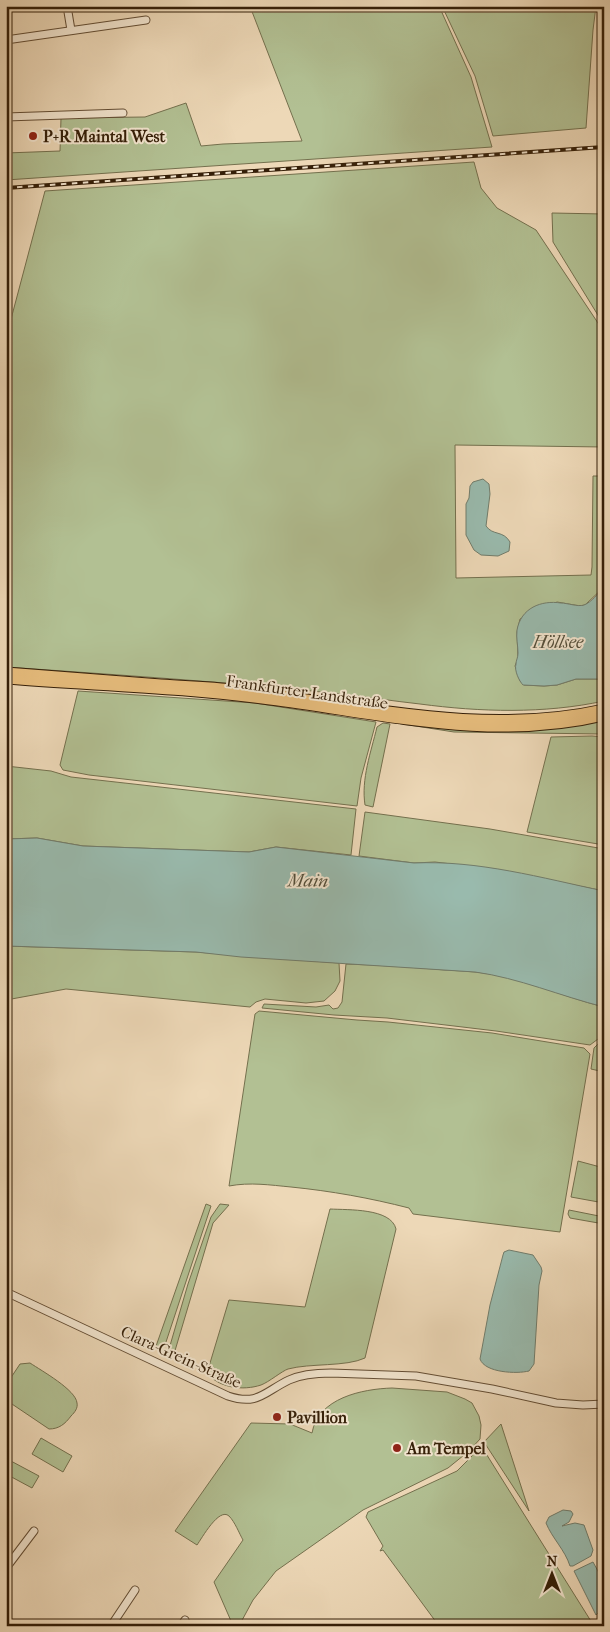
<svg xmlns="http://www.w3.org/2000/svg" width="610" height="1632" font-family="'IM FELL French Canon',serif">
<rect width="100%" height="100%" fill="#edd8b7"/>
<filter id="stains"><feTurbulence type="fractalNoise" baseFrequency=".004" numOctaves="4"/><feColorMatrix values="0 0 0 0 .2 0 0 0 0 .09 0 0 0 0 .02 0 0 0 .5 -.17"/></filter>
<radialGradient id="worn" r=".72"><stop offset=".6" stop-color="#630" stop-opacity="0"/><stop offset="1" stop-color="#630" stop-opacity=".3"/></radialGradient>
<!-- green -->
<g fill="#b2c093" stroke="#74704e">
<polygon points="271,6 439,6 471,77 492,147 6,180 6,153 60,151 61,118 145,117 186,103 201,146 223,144 302,141 251,9"/>
<polygon points="442,6 596,6 593,30 586,128 493,136 475,76"/>
<path d="M474,162L481,188L497,208L536,230L604,332V447L455,445L456,578L591,575L592,567L593,476H604V587L585,605L580,606L557,602L520,619L517,632L518,658L515,666L520,681L524,685L544,686L557,685L576,679H604V701C544,714 480,712 420,704C393,701 367,697 341,694C230,682 118,675 6,667V338L45,191Z"/>
<polygon points="552,213 604,214 604,325 553,242"/>
<polygon points="78,691 255,703 376,722 361,778 357,806 89,775 63,770 60,765"/>
<polygon points="604,719 604,734 454,732 390,722"/>
<path d="M383,723L390,724L373,807L365,805C361,779 371,752 377,727Z"/>
<polygon points="592,736 604,737 604,845 527,832 551,737"/>
<polygon points="6,766 51,771 71,777 356,809 351,855 276,847 249,852 83,846 37,838 6,839"/>
<polygon points="365,812 490,829 604,849 604,891 493,869 435,862 414,863 359,856"/>
<polygon points="6,946 196,952 339,963 340,981 335,991 324,1001 306,1003 265,999 256,1002 250,1007 66,989 6,1000"/>
<path d="M346,964C379,965 412,967 445,970C464,971 483,972 502,976C536,984 569,998 604,1007V1040L598,1039L590,1045L496,1031L387,1018L334,1015L262,1008L264,1004L316,1007L329,1005L333,1009L338,1008L342,1002Z"/>
<path d="M259,1011L357,1020L388,1022L492,1033L584,1048L590,1054L560,1232L413,1214L409,1208C370,1198 331,1191 291,1187C270,1185 250,1182 229,1186L255,1014Z"/>
<polygon points="598,1044 604,1045 604,1072 591,1069 594,1048"/>
<polygon points="578,1161 604,1168 604,1203 571,1197"/>
<polygon points="206,1204 211,1206 165,1345 160,1348 155,1349"/>
<polygon points="220,1204 229,1205 213,1223 174,1354 169,1349 188,1284 211,1217"/>
<path d="M330,1209C348,1210 391,1208 396,1229L365,1358C346,1367 310,1363 288,1369C282,1371 269,1382 261,1385C243,1391 219,1388 207,1373L229,1300L305,1307Z"/>
<polygon points="569,1210 604,1217 604,1224 570,1218 568,1214"/>
<path d="M30,1363C42,1371 76,1390 77,1403C78,1408 75,1412 71,1416C65,1424 59,1429 49,1429L6,1400V1385L20,1364Z"/>
<path d="M392,1388L447,1392L465,1399L472,1403L479,1416L481,1425L480,1439L469,1451L448,1468L363,1510L276,1571L253,1600L240,1624L231,1621L214,1582L243,1540C239,1533 235,1522 229,1516C219,1507 202,1538 197,1545L175,1531L251,1423L290,1424L312,1433C318,1398 362,1389 392,1388Z"/>
<polygon points="501,1424 529,1511 484,1442"/>
<polygon points="41,1438 72,1456 63,1472 32,1454"/>
<polygon points="480,1444 594,1626 439,1626 383,1550 380,1551 383,1546 366,1517 368,1512 457,1471 472,1456"/>
<polygon points="9,1460 39,1476 32,1488 6,1474 6,1466"/>
</g>
<!-- water -->
<g fill="#99baad" stroke="#717c6b">
<path d="M483,479L489,484L490,494L486,526C493,536 503,530 510,542L509,551L498,556L481,555L474,550L466,535V504L469,498L470,486L473,482Z"/>
<path d="M604,587V679H576L557,685L544,686L523,685C519,681 514,670 516,664C516,660 518,658 518,653C518,646 516,638 517,630C521,608 541,600 561,603C567,603 578,607 584,605C592,602 598,593 604,587Z"/>
<path d="M37,838L83,846L249,852L276,847L414,863C478,860 542,878 604,891V1007C560,996 519,978 475,972L241,957L196,952L6,946V839Z"/>
<path d="M509,1250L533,1255L541,1267L542,1271L539,1285L534,1364L529,1371C517,1374 485,1373 480,1359L490,1305L503,1255L504,1252Z"/>
<path d="M563,1510L571,1511L573,1514L569,1522L562,1526L575,1523L584,1525L593,1550L591,1556L573,1566H570C565,1550 552,1538 546,1523L549,1517Z"/>
<polygon points="593,1562 604,1582 604,1607 596,1615 574,1571"/>
</g>
<g fill="none" stroke-linecap="round" stroke-linejoin="round">
<defs>
<g id="minor">
<polyline points="67,6 71,30"/>
<polyline points="6,40 146,20"/>
<polyline points="6,117 123,113"/>
<path d="M6,1292L228,1396C258,1406 264,1392 289,1380C302,1374 317,1373 331,1373L416,1376L492,1389L556,1403L583,1405L604,1404"/>
<polyline points="6,1568 34,1531"/>
<polyline points="111,1626 135,1590"/>
<polyline points="181,1626 185,1620"/>
</g>
<g id="major">
<path d="M6,672C58,676 109,680 161,684C188,686 216,687 244,690C364,705 483,736 604,709"/>
<path d="M6,679C94,686 183,688 270,700C381,714 492,743 604,716"/>
</g>
</defs>
<!-- minor casing -->
<use href="#minor" stroke="#634d34" stroke-width="9"/>
<!-- major casing -->
<use href="#major" stroke="#351f08" stroke-width="11"/>
<!-- minor -->
<use href="#minor" stroke="#f3e6d0" stroke-width="7"/>
<!-- major -->
<use href="#major" stroke="#e6bc7c" stroke-width="9"/>
<defs>
<polyline id="rail" points="6,188 604,147"/>
</defs>
<!-- rail casing -->
<use href="#rail" stroke="#351f08" stroke-width="4"/>
<!-- rail -->
<use href="#rail" stroke="#f3e6d0" stroke-width="2" stroke-dasharray="5.5" stroke-linecap="butt"/>
</g>
<!-- markers -->
<g fill="#8f2418" stroke="#f3e6d0" stroke-width="2">
<circle cx="33" cy="136" r="5"/>
<circle cx="277" cy="1417" r="5"/>
<circle cx="397" cy="1448" r="5"/>
</g>
<g text-anchor="middle" dominant-baseline="central" stroke-width="4" stroke-linejoin="round" paint-order="stroke">
<!-- poi labels -->
<g font-size="16" font-weight="bold" fill="#351f08" stroke="#f3e6d0" text-anchor="start">
<text x="43" y="136">P+R Maintal West</text>
<text x="287" y="1417">Pavillion</text>
<text x="407" y="1448">Am Tempel</text>
</g>
<!-- street labels -->
<g font-size="16" fill="#351f08" stroke="#f3e6d0">
<text transform="translate(307 692) rotate(8)">Frankfurter Landstraße</text>
<text transform="translate(181 1357) rotate(24)">Clara-Grein-Straße</text>
</g>
<!-- water labels -->
<g font-size="18" font-style="italic" fill="#534e3a" stroke="#f3e6d0">
<text x="558" y="642">Höllsee</text>
<text transform="translate(308 881) rotate(1)">Main</text>
</g>
</g>
<!-- margin -->
<rect width="610" height="1632" fill="none" stroke="#edd8b7" stroke-width="25"/>
<rect x="8" y="8" width="595" height="1617" fill="none" stroke="#351f08" stroke-width="2.5"/>
<rect x="12" y="12" width="585" height="1607" fill="none" stroke="#351f08"/>
<!-- north arrow -->
<g transform="translate(552 1574)" stroke="#f3e6d0" stroke-width="4" paint-order="stroke">
<path d="M0-4L9 19L0 12L-9 19Z" fill="#351f08"/>
<text y="-8" font-size="14" font-weight="bold" text-anchor="middle" fill="#351f08">N</text>
</g>
<rect width="100%" height="100%" filter="url(#stains)"/>
<rect width="100%" height="100%" fill="url(#worn)"/>
</svg>
